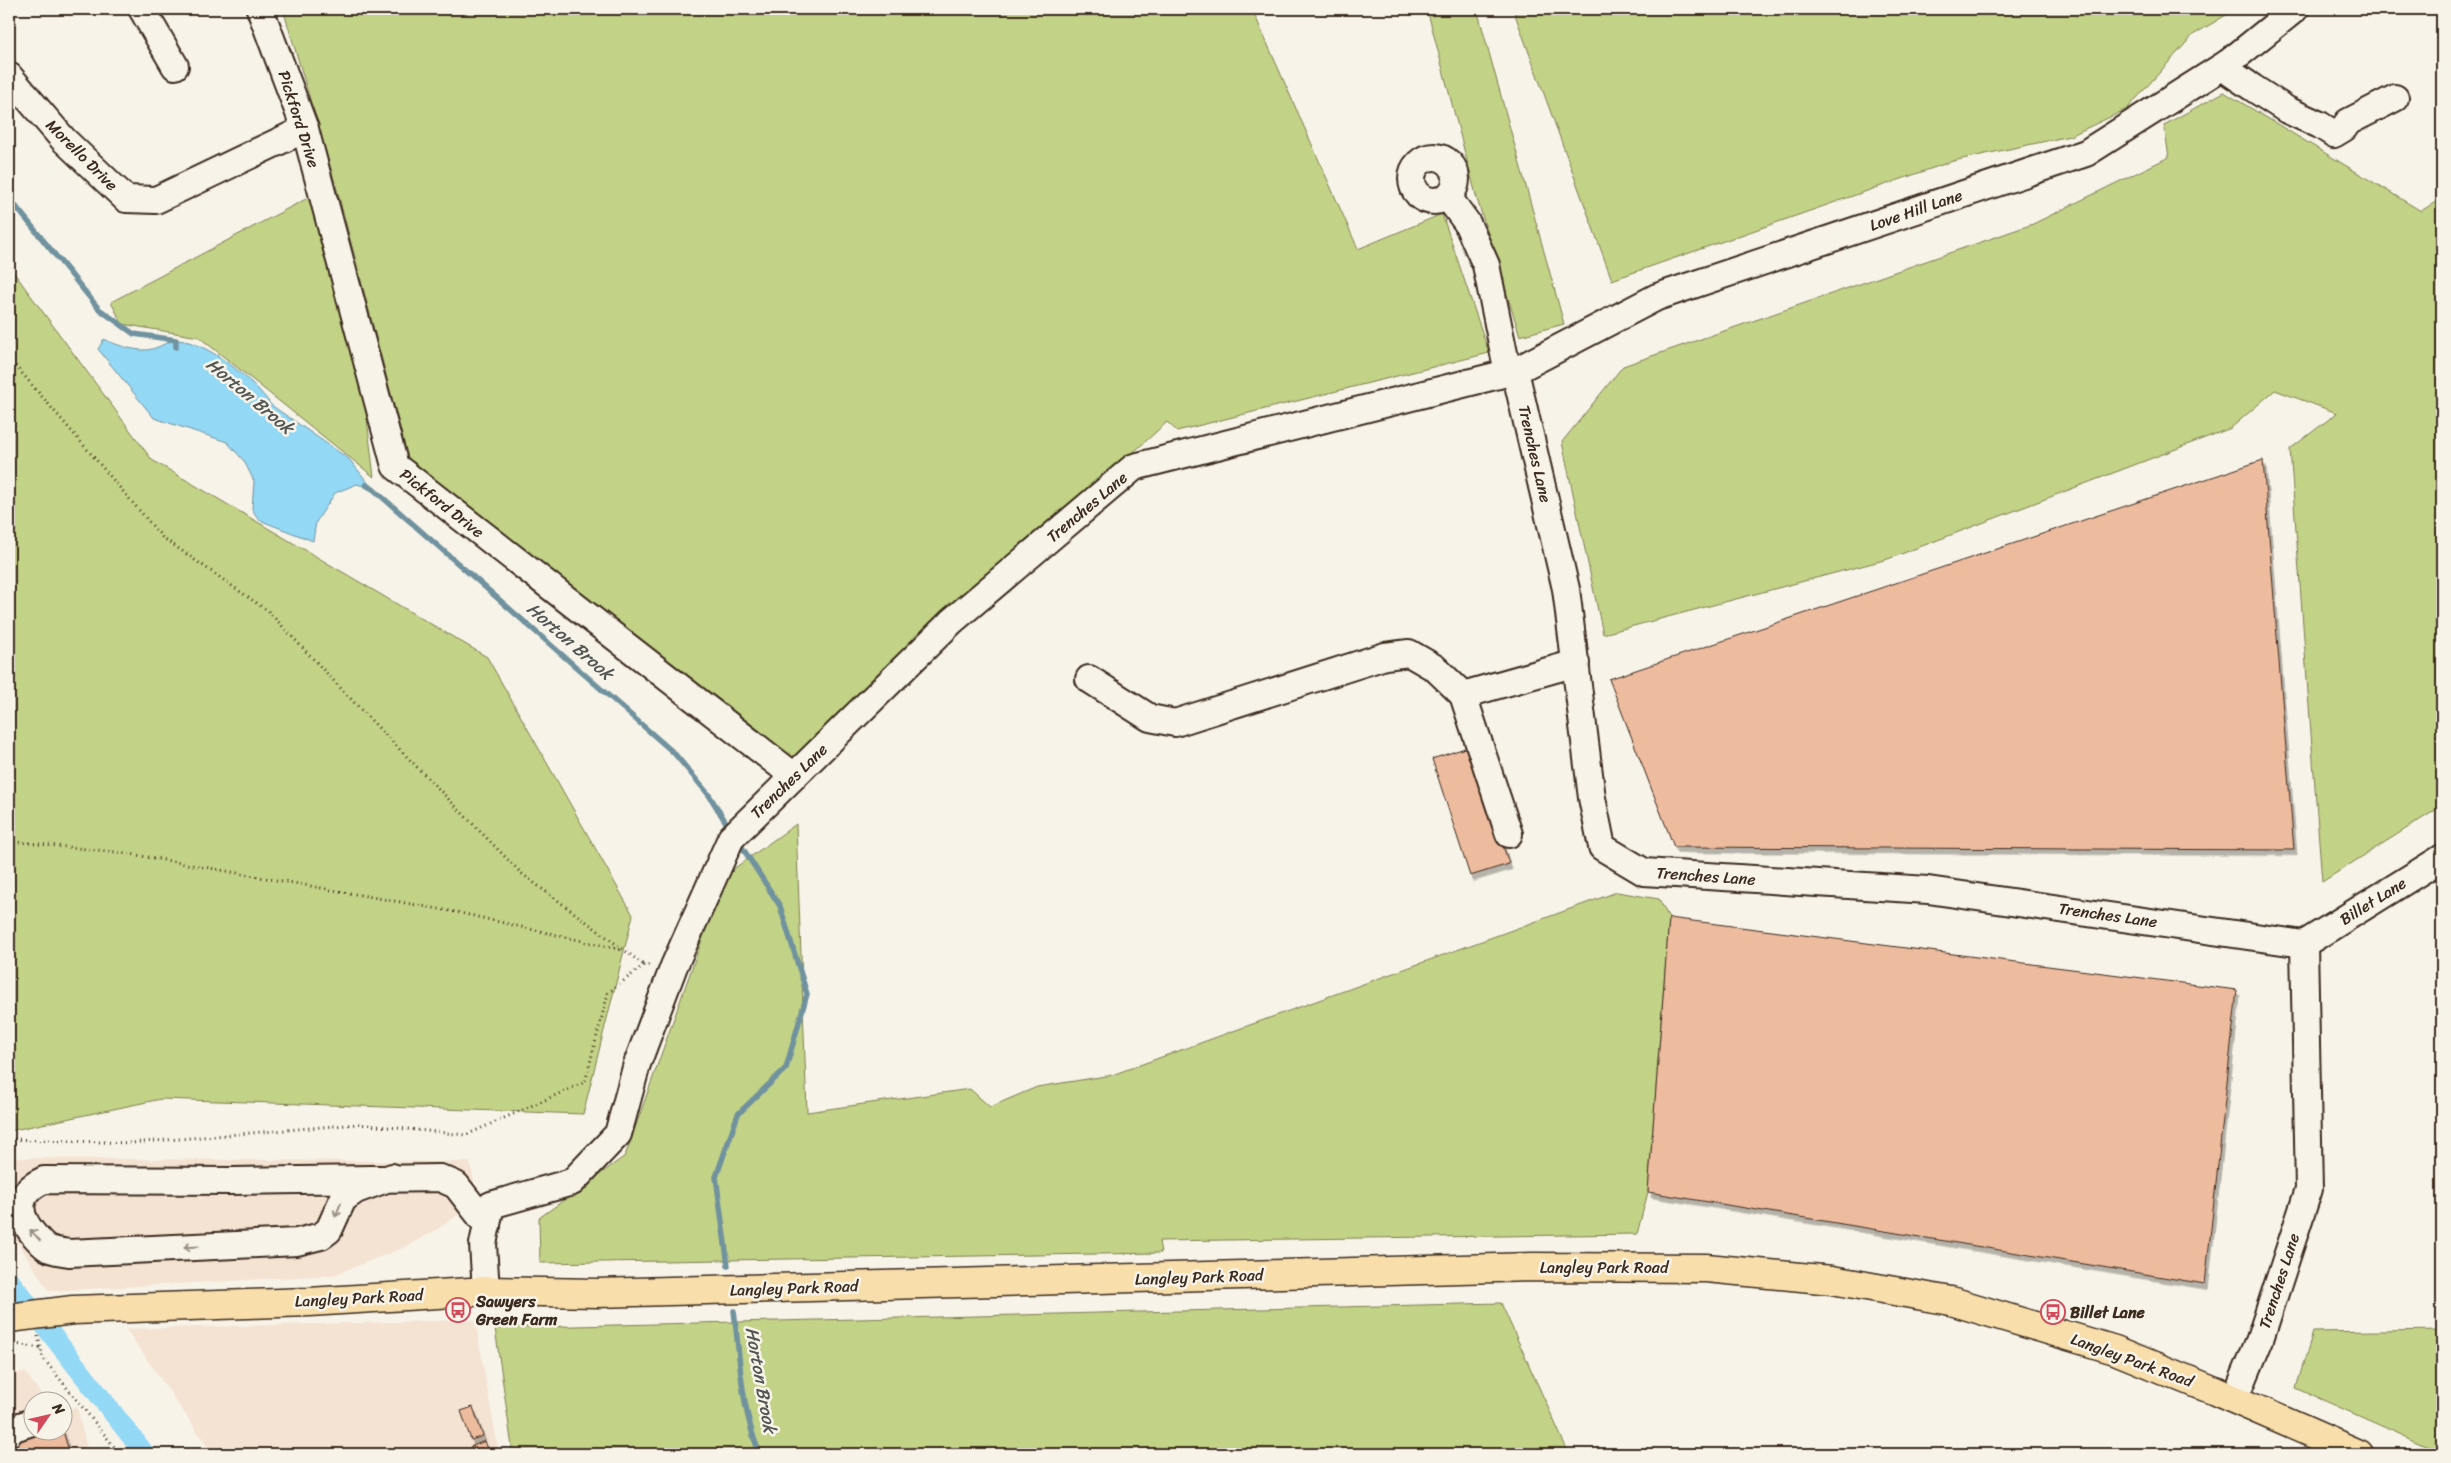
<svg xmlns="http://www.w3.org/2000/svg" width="2451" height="1463" font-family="Sriracha,sans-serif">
<defs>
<filter id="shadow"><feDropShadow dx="3" dy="5.5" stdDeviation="0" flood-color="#0004"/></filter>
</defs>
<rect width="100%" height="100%" fill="#f7f3e8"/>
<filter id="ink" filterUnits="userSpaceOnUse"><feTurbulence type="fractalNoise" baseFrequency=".02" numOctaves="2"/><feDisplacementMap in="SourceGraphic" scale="10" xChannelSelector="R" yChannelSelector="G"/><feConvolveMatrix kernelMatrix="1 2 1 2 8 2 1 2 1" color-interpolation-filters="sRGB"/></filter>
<g filter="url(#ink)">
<!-- built -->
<g fill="#f4e2d2">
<polygon points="9,1158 470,1162 478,1201 436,1230 403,1248 333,1275 49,1291 9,1229"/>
<polygon points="475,1320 499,1454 213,1454 126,1329"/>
<polygon points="25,1372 45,1400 32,1400 32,1430 62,1430 63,1411 77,1407 88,1454 9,1454 9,1374"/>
</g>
<!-- green -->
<g fill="#c2d286" stroke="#7e7e52">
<polygon points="283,9 1252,9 1358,249 1442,214 1489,353 1177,431 1167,422 789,763 408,458 336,186"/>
<polygon points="1427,9 1477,9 1564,324 1520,336 1477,199"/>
<polygon points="1513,9 2236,9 2193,35 2127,109 2070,136 1953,161 1612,280"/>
<polygon points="2224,92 2421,211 2442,198 2442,806 2322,882 2290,449 2337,413 2275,390 2231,428 1888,559 1603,634 1562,442 1623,366 2033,224 2169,157 2164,125"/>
<polygon points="321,191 362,378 374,477 199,337 122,324 111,302"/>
<polygon points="9,266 152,460 487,657 633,915 583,1114 161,1099 9,1131"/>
<polygon points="796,824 807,1112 970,1089 990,1107 1037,1087 1112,1075 1617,892 1659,899 1669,918 1648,1192 1637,1234 1159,1241 1161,1253 540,1263 539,1218 625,1156 725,875"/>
<polygon points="1501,1303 1569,1454 513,1454 495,1328"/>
<polygon points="2442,1330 2442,1453 2296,1388 2313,1332"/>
</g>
<!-- water -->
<path fill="#93d8f5" stroke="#70929f" d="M104,339C116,345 139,353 152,349C160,347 170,340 177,340C207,341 255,381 271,405L349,459L373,489L357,484L335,493L316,522L313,541L259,520L252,509L254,481L244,461L227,442L154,418L98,349Z"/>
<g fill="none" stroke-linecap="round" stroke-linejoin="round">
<!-- stream -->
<g stroke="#70929f" stroke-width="5.5">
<polyline points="9,198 99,309 134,334 176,340 176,347"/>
<polyline points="366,485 373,489 674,753 709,795 730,829"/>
<polyline points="728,1266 716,1177 738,1114 786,1068 807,994 780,906 738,841"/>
<path d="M734,1311C740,1358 741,1411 760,1454"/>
</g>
<!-- canal -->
<polyline stroke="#93d8f5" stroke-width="20" points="9,1280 145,1454"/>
</g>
<!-- building -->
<g fill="#edbb9e" stroke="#3b2a1e" filter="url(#shadow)">
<polygon points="2263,460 2294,850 1674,847 1609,679"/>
<polygon points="1471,746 1509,864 1470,876 1432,759"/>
<polygon points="1669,918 2237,990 2205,1284 1648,1192"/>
<polygon points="473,1407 483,1436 471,1440 461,1411"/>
<polygon points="62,1428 70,1454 17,1454 12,1436 33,1430 62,1430"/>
<polygon points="485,1441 490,1454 473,1454 470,1447"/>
</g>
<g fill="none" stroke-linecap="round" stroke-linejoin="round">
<defs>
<g id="minor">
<polyline points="142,9 175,66"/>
<polyline points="260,9 305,129 395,466 794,776"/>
<polyline points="2228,63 2231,73 2253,88 2287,110 2320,125 2334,134 2344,128 2348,122 2395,98"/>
<polyline points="9,76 63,139 126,199 156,200 305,129"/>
<circle cx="1434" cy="179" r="22"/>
<polyline points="1448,197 1467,223 1486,265 1508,373"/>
<polyline points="1515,371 1566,589 1592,798 1602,847 1644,872 1928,890 2304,944"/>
<polyline points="1089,679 1150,718 1175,723 1385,656 1409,653 1435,668 1463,695"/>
<polyline points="1509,834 1463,695 1576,663"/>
<polyline points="2304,944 2442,858"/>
<path d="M392,1177L356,1190L343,1199L329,1230L321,1236L297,1242L69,1253C63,1252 55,1251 50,1249C44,1247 39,1240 35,1236C16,1214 15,1193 44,1180L233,1181L440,1178L456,1185L487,1225"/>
<polyline points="486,1291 483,1244 491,1205 572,1182 618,1134 637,1064 674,966 731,838 952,621 1134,467 1515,371 1657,297 2086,153 2228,63 2295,9"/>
<polyline points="2235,1399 2260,1339 2309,1189 2304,944"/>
<polyline points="9,1433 11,1429 32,1422"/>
</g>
<polyline id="major" points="73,1310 309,1302 486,1291 597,1293 1532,1267 1706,1268 1832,1280 1951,1301 2115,1350 2215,1391 2359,1454"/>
</defs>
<!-- minor casing -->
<use href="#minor" stroke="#3b2a1e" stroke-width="30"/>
<!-- major casing -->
<use href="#major" stroke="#3b2a1e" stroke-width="31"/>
<!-- path -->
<g stroke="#3b2a1e" stroke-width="3" stroke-dasharray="1 4" stroke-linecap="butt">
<polyline points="9,358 162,537 268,611 365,714 521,873 644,965"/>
<polyline points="9,841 125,853 456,912 622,950"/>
<polyline points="9,1139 131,1143 358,1124 466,1135 585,1082 608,993 644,965 652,965"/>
<polyline points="38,1336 43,1358 120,1454"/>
<polyline points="9,1343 40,1348"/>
</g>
<!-- minor -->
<use href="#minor" stroke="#f7f3e8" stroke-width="26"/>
<!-- major -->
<use href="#major" stroke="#f8deab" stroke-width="28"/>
<defs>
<polyline id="major-bridge" points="9,1318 73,1310"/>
</defs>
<!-- major-bridge casing -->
<use href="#major-bridge" stroke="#3b2a1e" stroke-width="31" stroke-linecap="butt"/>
<!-- major-bridge -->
<use href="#major-bridge" stroke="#f8deab" stroke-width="28"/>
</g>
<!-- one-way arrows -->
<defs><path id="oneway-shaft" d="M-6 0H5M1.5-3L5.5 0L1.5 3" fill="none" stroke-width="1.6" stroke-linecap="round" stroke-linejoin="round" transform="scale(1.25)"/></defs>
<g stroke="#998e83">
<use href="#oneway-shaft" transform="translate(338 1210) rotate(113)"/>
<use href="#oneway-shaft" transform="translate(35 1235) rotate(-132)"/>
<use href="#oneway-shaft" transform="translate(191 1247) rotate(177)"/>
</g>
</g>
<!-- icons -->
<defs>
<symbol id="bus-ring" viewBox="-11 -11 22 22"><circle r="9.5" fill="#f7f3e8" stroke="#d1495b" stroke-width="1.5"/><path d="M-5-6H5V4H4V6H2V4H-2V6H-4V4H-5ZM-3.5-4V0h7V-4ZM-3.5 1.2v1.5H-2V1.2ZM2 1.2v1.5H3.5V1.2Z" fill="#d1495b"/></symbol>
</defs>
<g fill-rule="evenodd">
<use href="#bus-ring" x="444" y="1296" width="28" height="28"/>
<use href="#bus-ring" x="2039" y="1298" width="28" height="28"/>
</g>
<g text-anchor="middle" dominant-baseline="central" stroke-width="5" stroke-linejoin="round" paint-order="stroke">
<!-- street labels -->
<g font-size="16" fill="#3b2a1e" stroke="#f7f3e8">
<text transform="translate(299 119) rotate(72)">Pickford Drive</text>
<text transform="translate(82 155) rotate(45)">Morello Drive</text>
<text transform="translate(1916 210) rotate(-19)">Love Hill Lane</text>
<text transform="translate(1535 454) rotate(77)">Trenches Lane</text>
<text transform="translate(442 503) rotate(38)">Pickford Drive</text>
<text transform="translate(1087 507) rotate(-40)">Trenches Lane</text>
<text transform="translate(789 781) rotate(-44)">Trenches Lane</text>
<text transform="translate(1706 876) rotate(4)">Trenches Lane</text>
<text transform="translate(2373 901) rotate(-32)">Billet Lane</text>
<text transform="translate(2108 915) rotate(8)">Trenches Lane</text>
<text x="1604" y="1267">Langley Park Road</text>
<text transform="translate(1199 1277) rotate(-2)">Langley Park Road</text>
<text transform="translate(2279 1281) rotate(-72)">Trenches Lane</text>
<text transform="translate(794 1288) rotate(-2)">Langley Park Road</text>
<text transform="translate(359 1298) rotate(-3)">Langley Park Road</text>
<text transform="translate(2132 1360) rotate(20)">Langley Park Road</text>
</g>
<!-- poi labels -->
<g font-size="16" font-weight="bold" fill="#3b2a1e" stroke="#f7f3e8" text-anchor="start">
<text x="476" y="1301">Sawyers<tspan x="476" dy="18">Green Farm</tspan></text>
<text x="2070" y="1312">Billet Lane</text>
</g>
<!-- water labels -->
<g font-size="18" font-style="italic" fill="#515654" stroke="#f7f3e8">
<text transform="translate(250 396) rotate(40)">Horton Brook</text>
<text transform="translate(570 641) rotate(41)">Horton Brook</text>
<text transform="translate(761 1380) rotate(80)">Horton Brook</text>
</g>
</g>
<!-- margin -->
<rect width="2451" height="1463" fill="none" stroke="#f7f3e8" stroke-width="30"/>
<rect x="15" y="15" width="2421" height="1433" fill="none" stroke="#3b2a1e" stroke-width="2" filter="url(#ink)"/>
<!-- north arrow -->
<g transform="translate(48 1416) rotate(56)"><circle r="24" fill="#f7f3e8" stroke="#aca397"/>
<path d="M0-4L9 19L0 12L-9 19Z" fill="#d1495b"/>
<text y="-8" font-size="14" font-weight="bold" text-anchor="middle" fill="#3b2a1e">N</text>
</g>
</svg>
